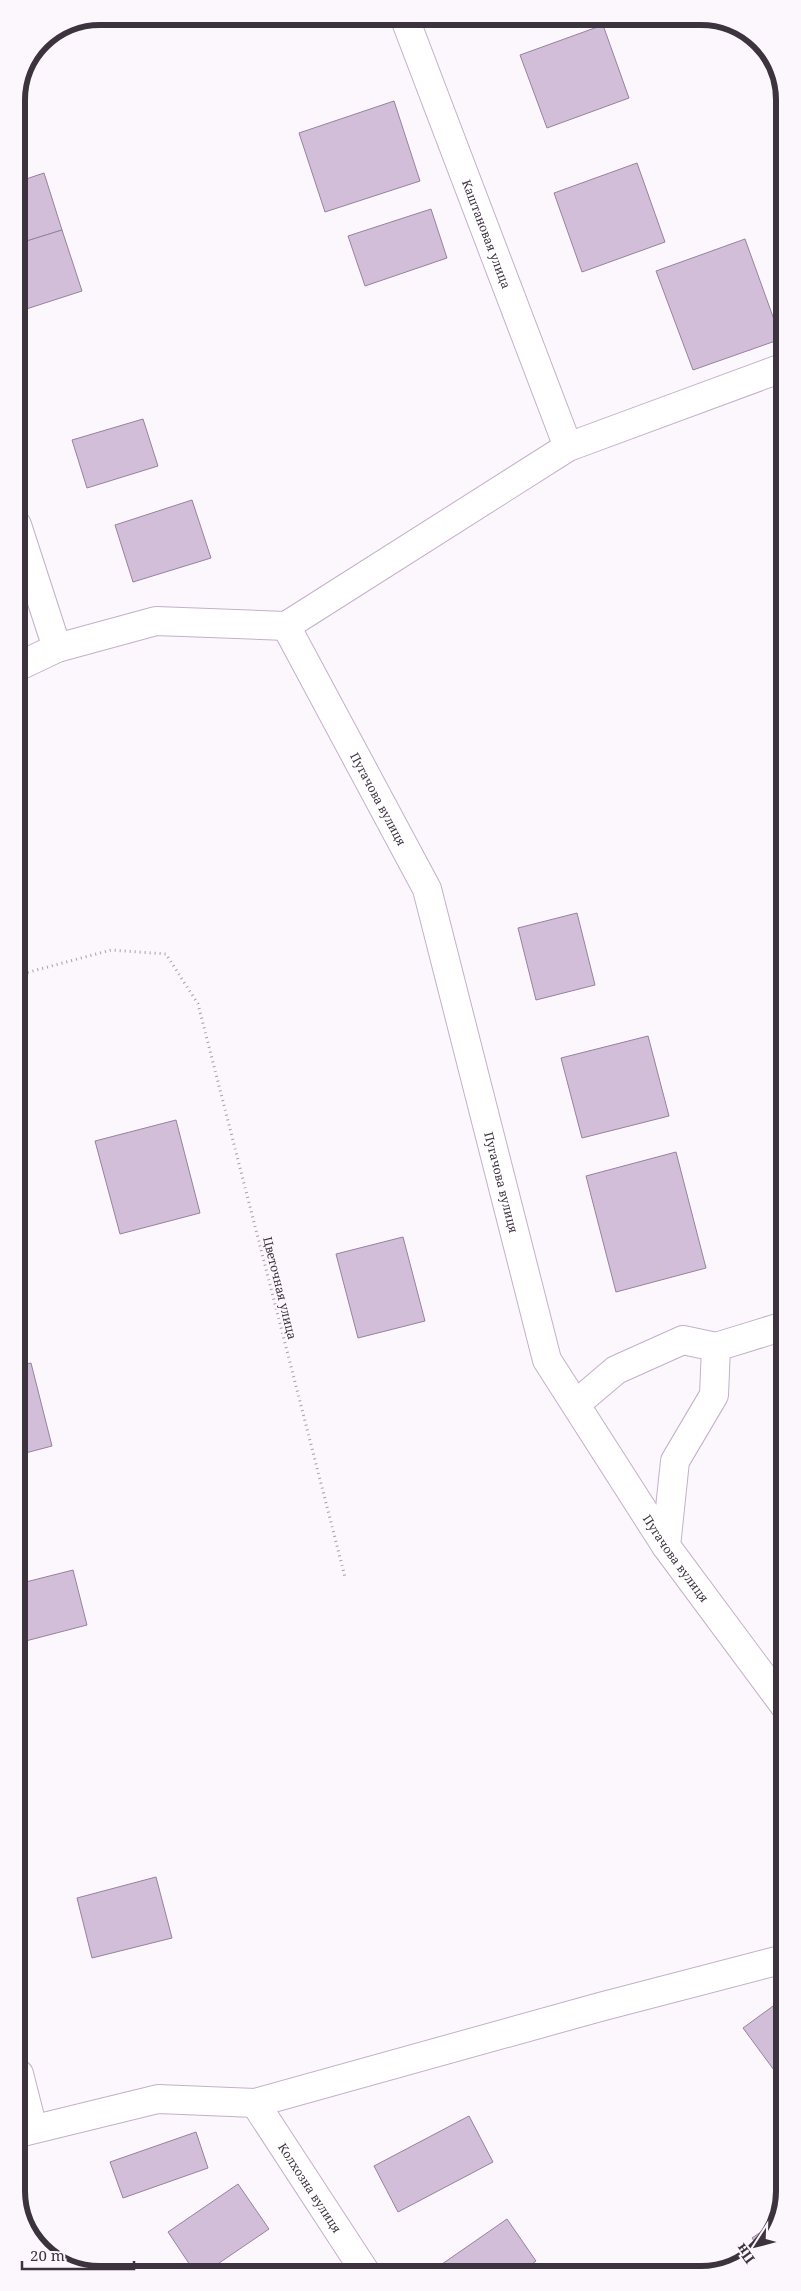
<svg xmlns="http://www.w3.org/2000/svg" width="801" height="2291" font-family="'Noto Serif',serif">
<rect width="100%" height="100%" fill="#fcf7fd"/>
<!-- building -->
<g fill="#d3beda" stroke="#96829c">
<polygon points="603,25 629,98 547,128 520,55"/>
<polygon points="394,101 420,181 325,212 299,133"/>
<polygon points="637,163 665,242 582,272 554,193"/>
<polygon points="44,173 62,230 17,244 17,182"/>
<polygon points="431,209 447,258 365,286 348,236"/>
<polygon points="62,230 82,291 17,312 17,244"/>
<polygon points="745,239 781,339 693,370 656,271"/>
<polygon points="143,419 158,466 87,488 72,440"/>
<polygon points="192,500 211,558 133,582 115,525"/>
<polygon points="577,913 595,985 536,1000 518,928"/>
<polygon points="648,1036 669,1116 582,1138 561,1058"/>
<polygon points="176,1120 200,1213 120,1234 95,1141"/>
<polygon points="676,1152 706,1268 616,1292 586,1176"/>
<polygon points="403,1237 425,1321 358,1338 336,1254"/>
<polygon points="31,1363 52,1446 18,1455 18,1366"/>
<polygon points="73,1570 87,1625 18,1643 18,1584"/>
<polygon points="156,1877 172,1938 92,1958 77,1898"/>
<polygon points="784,1998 785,2085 743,2028"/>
<polygon points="469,2116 493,2162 398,2212 374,2166"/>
<polygon points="196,2132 208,2168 123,2198 110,2162"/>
<polygon points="238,2184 269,2229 203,2274 196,2274 168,2232"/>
<polygon points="507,2219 536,2261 519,2273 434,2273 432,2271"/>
<polygon points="774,2223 767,2242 759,2248 752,2238"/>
<polygon points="289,2264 296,2274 275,2274"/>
</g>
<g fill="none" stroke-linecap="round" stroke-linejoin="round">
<defs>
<g id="minor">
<path id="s1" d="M405,19L568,447"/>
<polyline points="17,525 57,648"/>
<path id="s2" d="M286,626L427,889L547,1360L666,1546L784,1705"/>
<polyline points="17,667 57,648 156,621 286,626 568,447 782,368"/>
<polyline points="716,1347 784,1326"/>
<polyline points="576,1404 616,1370 683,1340 716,1347 714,1395 675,1461 666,1546"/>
<polyline points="19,2074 33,2129"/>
<path id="s3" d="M255,2103L366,2273"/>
<polyline points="19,2133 158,2099 255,2103 600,2007 784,1959"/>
</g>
</defs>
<!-- minor casing -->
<use href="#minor" stroke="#c4afcb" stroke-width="30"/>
<!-- path -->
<polyline stroke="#a69fa7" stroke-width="3" stroke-dasharray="1 4" stroke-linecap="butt" points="18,975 111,950 166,954 198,1004 345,1577"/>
<!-- minor -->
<use href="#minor" stroke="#fff" stroke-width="28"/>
</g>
<g text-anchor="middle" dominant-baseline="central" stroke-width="4" stroke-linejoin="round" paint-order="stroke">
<!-- street labels -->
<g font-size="12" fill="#3c333e" stroke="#fcf7fd">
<text stroke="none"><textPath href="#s1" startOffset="230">Каштановая улица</textPath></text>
<text stroke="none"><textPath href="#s2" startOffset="196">Пугачова вулиця</textPath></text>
<text stroke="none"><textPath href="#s2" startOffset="601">Пугачова вулиця</textPath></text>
<text transform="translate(280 1288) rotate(76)">Цветочная улица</text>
<text stroke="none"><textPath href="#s2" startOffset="1021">Пугачова вулиця</textPath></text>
<text stroke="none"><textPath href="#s3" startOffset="101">Колхозна вулиця</textPath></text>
</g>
</g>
<!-- crop -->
<path d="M0 0H801V2291H0ZM100 25H701A75 75 0 0 1 776 100V2191A75 75 0 0 1 701 2266H100A75 75 0 0 1 25 2191V100A75 75 0 0 1 100 25Z" fill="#fcf7fd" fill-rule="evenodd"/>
<path fill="none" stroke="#3c333e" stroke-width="6" d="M100 25H701A75 75 0 0 1 776 100V2191A75 75 0 0 1 701 2266H100A75 75 0 0 1 25 2191V100A75 75 0 0 1 100 25Z"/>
<!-- north arrow -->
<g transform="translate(756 2246) rotate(234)" stroke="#fcf7fd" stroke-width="4" paint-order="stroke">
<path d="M0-4L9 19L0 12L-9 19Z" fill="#3c333e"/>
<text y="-8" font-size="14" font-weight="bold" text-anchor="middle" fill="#3c333e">Пн</text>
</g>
<!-- scale -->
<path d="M22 2261v8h112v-8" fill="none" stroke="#3c333e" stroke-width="2.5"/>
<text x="30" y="2261" font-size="15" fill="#3c333e" stroke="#fcf7fd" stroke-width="4" paint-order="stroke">20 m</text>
</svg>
